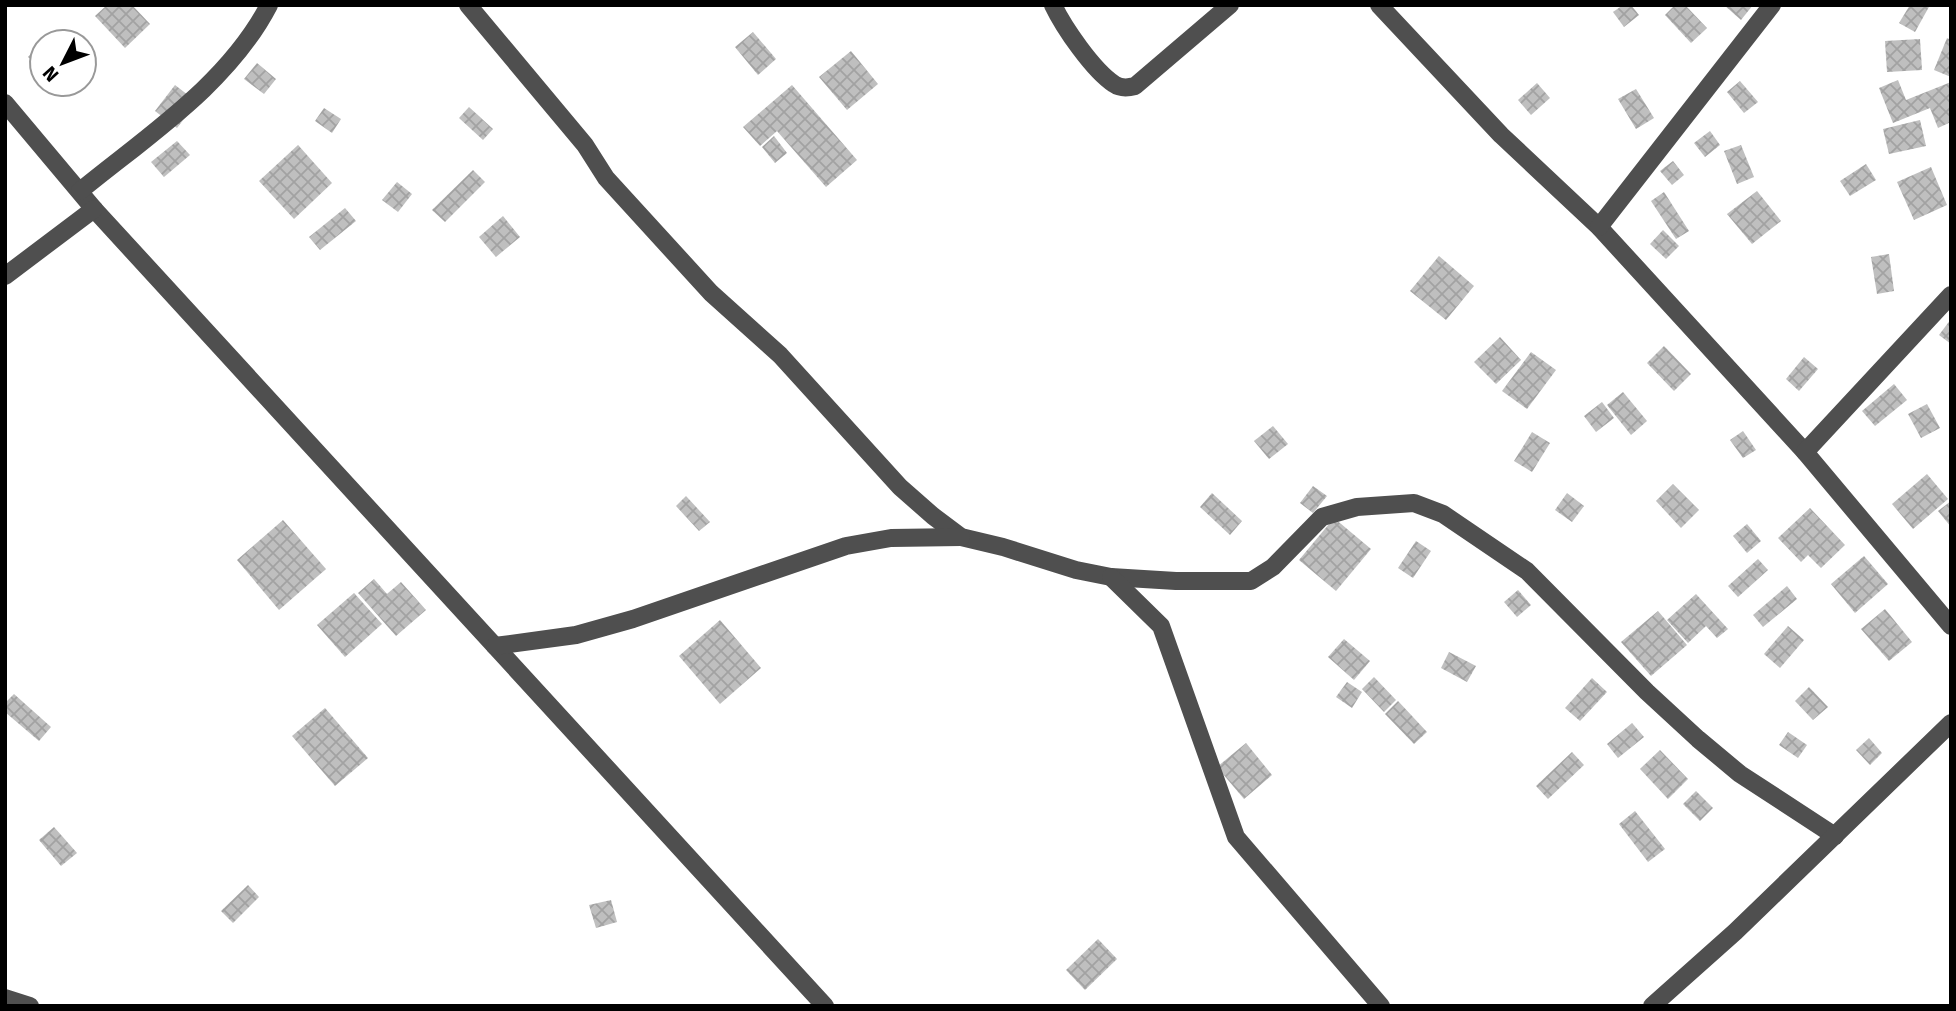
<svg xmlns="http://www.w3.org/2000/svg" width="1956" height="1011" font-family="'Fira Sans',sans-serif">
<defs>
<pattern id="building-cross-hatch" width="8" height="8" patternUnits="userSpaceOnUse" patternTransform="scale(1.75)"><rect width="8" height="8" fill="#bfbfbf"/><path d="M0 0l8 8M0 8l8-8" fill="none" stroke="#a2a2a2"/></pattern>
</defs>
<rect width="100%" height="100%" fill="#fff"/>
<!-- building -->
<g fill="url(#building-cross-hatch)">
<polygon points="107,5 132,5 150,24 125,48 95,16"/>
<polygon points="1623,5 1631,5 1639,15 1624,27 1613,12"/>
<polygon points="1675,5 1685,5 1707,28 1691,43 1665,15"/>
<polygon points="1724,5 1753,5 1741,20"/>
<polygon points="1910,5 1930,5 1915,32 1899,23"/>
<polygon points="753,32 776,59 758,75 735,47"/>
<polygon points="49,34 57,42 42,42 42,70 28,57"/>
<polygon points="1947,38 1951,40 1951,77 1934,70"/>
<polygon points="1920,39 1922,70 1887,72 1885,41"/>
<polygon points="851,51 878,84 847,110 819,77"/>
<polygon points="257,63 276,79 264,94 244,79"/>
<polygon points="1898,80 1906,100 1951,82 1951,122 1938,128 1930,108 1893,123 1879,88"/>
<polygon points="1740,81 1758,102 1744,113 1727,92"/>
<polygon points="1537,83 1550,98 1531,115 1518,100"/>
<polygon points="175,85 197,102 177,128 155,111"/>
<polygon points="792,85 857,160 826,187 777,131 760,146 743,127"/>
<polygon points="1636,89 1654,118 1636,129 1618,99"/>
<polygon points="469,107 493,129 483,140 459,118"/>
<polygon points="324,108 341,119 332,133 315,121"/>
<polygon points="1920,120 1926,146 1889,154 1883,129"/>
<polygon points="1710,131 1720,145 1705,157 1694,143"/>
<polygon points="774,136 787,153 775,163 762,147"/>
<polygon points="177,141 190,155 164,177 151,162"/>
<polygon points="298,145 332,183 294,219 259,181"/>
<polygon points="1741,145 1754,177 1737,184 1724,151"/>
<polygon points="1673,161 1684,175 1672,185 1660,171"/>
<polygon points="1866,164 1876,180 1850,196 1840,181"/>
<polygon points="1931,167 1947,205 1914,220 1897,182"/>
<polygon points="473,170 485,182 445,222 432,210"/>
<polygon points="397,182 412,194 398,212 382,200"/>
<polygon points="1757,191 1781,221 1752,244 1727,214"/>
<polygon points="1664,192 1689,231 1676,239 1651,201"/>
<polygon points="345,208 356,221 320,250 309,237"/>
<polygon points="503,216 520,237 496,257 479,237"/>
<polygon points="1663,230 1679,246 1666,259 1650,244"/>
<polygon points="1889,254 1894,291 1877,294 1871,257"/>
<polygon points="1439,256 1474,286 1446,320 1410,291"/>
<polygon points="1951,319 1951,344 1939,335"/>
<polygon points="1500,337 1521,360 1496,384 1474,362"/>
<polygon points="1664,346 1691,374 1674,391 1647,363"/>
<polygon points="1531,352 1556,370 1527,409 1502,391"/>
<polygon points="1804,357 1818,369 1799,391 1786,379"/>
<polygon points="1894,384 1907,400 1875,426 1862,411"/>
<polygon points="1623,392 1647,421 1631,435 1607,405"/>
<polygon points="1602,402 1614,418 1596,432 1584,416"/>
<polygon points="1927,404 1940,428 1921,438 1908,414"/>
<polygon points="1273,426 1288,444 1269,459 1254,441"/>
<polygon points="1743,431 1756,450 1743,458 1730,440"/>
<polygon points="1532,432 1550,443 1532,472 1514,461"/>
<polygon points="1927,474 1948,499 1913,529 1892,504"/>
<polygon points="1673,484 1699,510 1681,528 1656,501"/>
<polygon points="1313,486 1327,496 1313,513 1300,503"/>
<polygon points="1212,493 1242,521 1230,535 1200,507"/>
<polygon points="1567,493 1584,506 1572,522 1555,510"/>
<polygon points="686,496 710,522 699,531 676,506"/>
<polygon points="1951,501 1951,527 1938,511"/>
<polygon points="1810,508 1845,545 1821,568 1808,555 1801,562 1778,538"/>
<polygon points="1334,518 1371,549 1336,591 1299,560"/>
<polygon points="283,520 326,569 279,610 237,560"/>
<polygon points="1747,524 1761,541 1747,553 1733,536"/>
<polygon points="1416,541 1431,551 1413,578 1398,568"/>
<polygon points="1864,556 1888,584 1855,613 1831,584"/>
<polygon points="1758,559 1768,570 1738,597 1728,586"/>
<polygon points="374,579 387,594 401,582 426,610 396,636 358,593"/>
<polygon points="1787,586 1797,599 1763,627 1753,615"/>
<polygon points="1518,590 1531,605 1517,617 1504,602"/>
<polygon points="354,593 382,624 345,657 317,625"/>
<polygon points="1696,594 1728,629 1717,638 1706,626 1688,643 1667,620"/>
<polygon points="1885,609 1912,642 1889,661 1861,629"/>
<polygon points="1658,611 1687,645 1651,676 1621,642"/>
<polygon points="720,620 761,668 720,704 679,656"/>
<polygon points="1788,626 1804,640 1780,668 1764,654"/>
<polygon points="1344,639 1370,661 1354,680 1328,657"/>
<polygon points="1449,652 1476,666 1467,682 1441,668"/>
<polygon points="1374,677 1396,700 1384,712 1362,689"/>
<polygon points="1592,678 1607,692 1580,721 1565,708"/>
<polygon points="1347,682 1362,692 1352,708 1336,697"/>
<polygon points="1809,687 1828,707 1813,720 1795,701"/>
<polygon points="14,694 51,727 39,741 5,712 5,703"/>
<polygon points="1398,701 1427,732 1414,744 1385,714"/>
<polygon points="325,708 368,758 335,786 292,736"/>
<polygon points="1632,723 1644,737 1618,758 1607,744"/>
<polygon points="1788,732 1807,745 1798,758 1779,745"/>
<polygon points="1869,738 1882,753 1870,765 1856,750"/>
<polygon points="1246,743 1272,775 1244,799 1217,767"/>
<polygon points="1660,750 1688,779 1668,799 1640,769"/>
<polygon points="1572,752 1584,765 1548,799 1536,786"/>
<polygon points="1696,791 1713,808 1700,821 1683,804"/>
<polygon points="1635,811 1665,849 1648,862 1619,824"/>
<polygon points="54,827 77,853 61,866 39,840"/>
<polygon points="248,885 259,897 233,923 221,911"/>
<polygon points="611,900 617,922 596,928 589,905"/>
<polygon points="1098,939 1117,959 1085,990 1066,970"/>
</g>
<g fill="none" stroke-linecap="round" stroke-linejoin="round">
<!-- minor -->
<g stroke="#4f4f4f" stroke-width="18">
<polyline points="468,5 585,145 606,178 711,293 780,355 900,487 933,516 961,537 1003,547 1076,570 1111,577 1176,581 1251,581 1273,567 1322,517 1357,507 1414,503 1443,514 1527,571 1647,692 1698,739 1740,774 1835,836"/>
<path d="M1053,5C1064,28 1093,70 1114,84C1121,89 1128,88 1135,86L1230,5"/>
<polyline points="1379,5 1501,135 1599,227 1805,452 1951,626"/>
<polyline points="5,103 94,209 825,1006"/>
<path d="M80,191C147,136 228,84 269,5"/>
<polyline points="1599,227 1772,5"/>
<polyline points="5,276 94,209"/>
<polyline points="1805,452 1951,295"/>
<polyline points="1111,577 1161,626 1236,837 1381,1006"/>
<polyline points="495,646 576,635 633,619 846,546 891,538 961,537"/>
<polyline points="5,998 30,1006"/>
<polyline points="1652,1006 1735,932 1951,723"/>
</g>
</g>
<!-- border -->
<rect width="1956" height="1011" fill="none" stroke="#000000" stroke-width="14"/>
<!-- north arrow -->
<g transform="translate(63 63) rotate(228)"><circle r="33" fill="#ffffff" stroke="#999999" stroke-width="2"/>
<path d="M0-5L12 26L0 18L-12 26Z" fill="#000000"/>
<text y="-10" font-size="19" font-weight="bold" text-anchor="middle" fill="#000000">N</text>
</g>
</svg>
